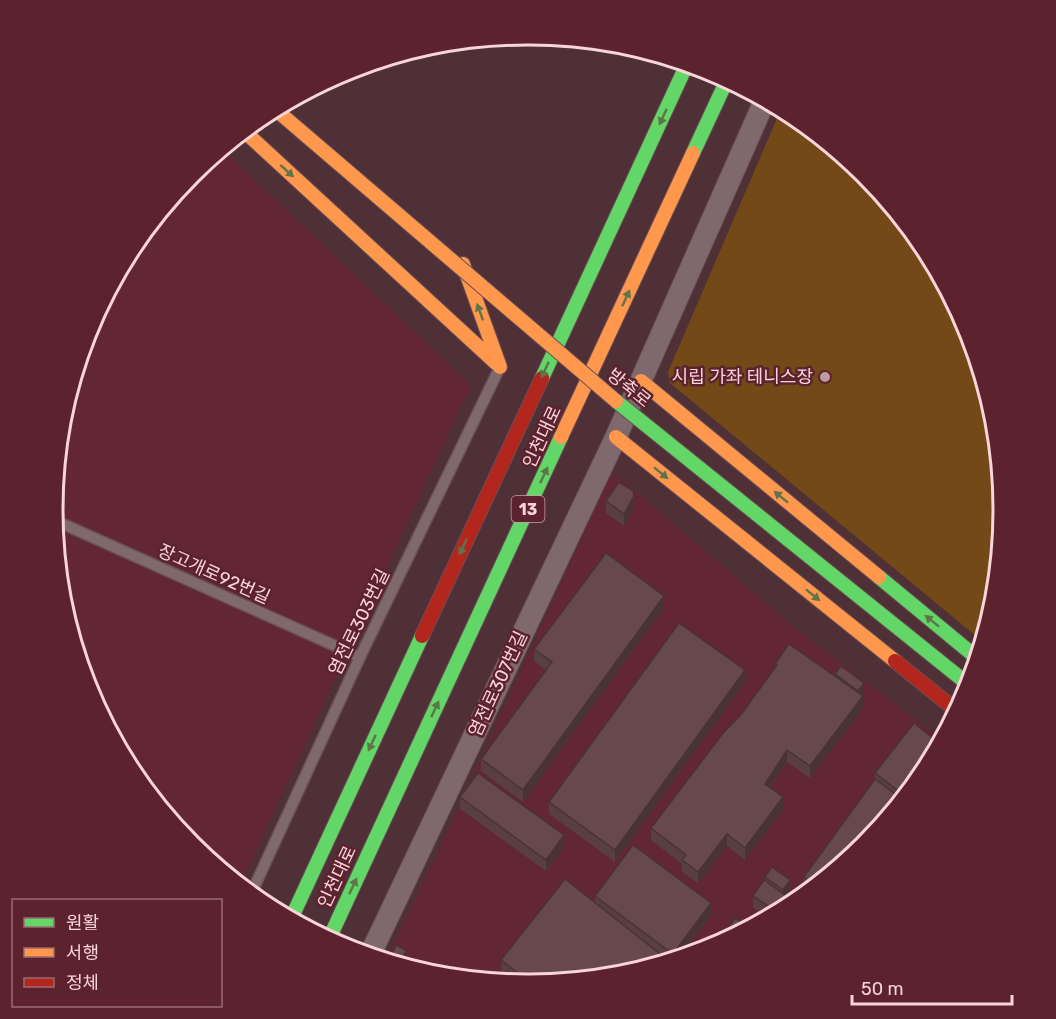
<svg xmlns="http://www.w3.org/2000/svg" width="1056" height="1019" font-family="Rubik,'Noto Sans KR',sans-serif">
<rect width="100%" height="100%" fill="#4f3037"/>
<!-- built -->
<g fill="#632634">
<polygon points="222,149 471,385 240,885 192,845 133,773 89,691 62,602 53,509 62,416 89,327 133,245 192,173"/>
<polygon points="618,476 795,628 941,739 923,774 792,905 709,948 620,975 528,984 435,975 386,960 457,812 609,478"/>
</g>
<!-- pitch -->
<polygon fill="#724917" points="781,109 792,115 864,174 923,246 967,328 994,417 1003,510 994,603 982,641 670,383 668,372"/>
<g fill="none" stroke-linecap="round" stroke-linejoin="round">
<defs>
<g id="lane">
<polyline points="54,520 360,657"/>
<polyline points="251,894 360,657 500,367"/>
</g>
<polyline id="street" points="370,955 616,437 765,100"/>
<g id="fast">
<polyline points="693,153 727,80"/>
<polyline points="542,378 687,64"/>
<polyline points="879,577 977,658"/>
<polyline points="291,919 422,636"/>
<polyline points="329,939 561,437"/>
</g>
<g id="slow">
<polyline points="244,131 496,363"/>
<polyline points="463,264 500,367"/>
<polyline points="641,381 879,577"/>
<polyline points="561,437 693,153"/>
<polyline points="616,437 895,661"/>
</g>
<g id="jam">
<polyline points="422,636 542,378"/>
<polyline points="895,661 957,711"/>
</g>
</defs>
<!-- lane casing -->
<use href="#lane" stroke="#694e54" stroke-width="13"/>
<!-- street casing -->
<use href="#street" stroke="#694e54" stroke-width="23"/>
<!-- fast casing -->
<use href="#fast" stroke="#694e54" stroke-width="16"/>
<!-- slow casing -->
<use href="#slow" stroke="#694e54" stroke-width="16"/>
<!-- jam casing -->
<use href="#jam" stroke="#694e54" stroke-width="16"/>
<!-- lane -->
<use href="#lane" stroke="#80696d" stroke-width="10"/>
<!-- street -->
<use href="#street" stroke="#80696d" stroke-width="21"/>
<!-- fast -->
<use href="#fast" stroke="#63d668" stroke-width="14"/>
<!-- slow -->
<use href="#slow" stroke="#ff974d" stroke-width="14"/>
<!-- jam -->
<use href="#jam" stroke="#b3261e" stroke-width="14"/>
<defs>
<polyline id="fast-bridge" points="616,401 969,685"/>
<polyline id="slow-bridge" points="275,109 616,401"/>
</defs>
<!-- fast-bridge casing -->
<use href="#fast-bridge" stroke="#694e54" stroke-width="16" stroke-linecap="butt"/>
<!-- slow-bridge casing -->
<use href="#slow-bridge" stroke="#694e54" stroke-width="16" stroke-linecap="butt"/>
<!-- fast-bridge -->
<use href="#fast-bridge" stroke="#63d668" stroke-width="14"/>
<!-- slow-bridge -->
<use href="#slow-bridge" stroke="#ff974d" stroke-width="14"/>
</g>
<!-- wall -->
<g fill="#593f40">
<polygon points="606,501 634,508 624,526 606,513"/>
<polygon points="664,608 523,802 481,771 481,759 546,670 534,661 534,649"/>
<polygon points="775,664 835,677 835,674 864,695 863,697 863,708 810,778 787,762 770,788 783,809 745,860 727,846 698,883 682,872 682,864 651,840 651,828 740,716 775,669"/>
<polygon points="745,682 615,862 549,814 549,802"/>
<polygon points="875,773 923,774 864,846 792,905 767,918 753,908 753,896 765,880 765,877 790,892 785,899 785,904 804,888 804,877 875,779"/>
<polygon points="460,797 564,847 546,871 460,809"/>
<polygon points="595,896 711,915 679,958 620,975 528,984 516,983 501,972 501,960 595,902"/>
</g>
<!-- shaded-wall -->
<g fill="#493334">
<polygon points="634,496 634,508 624,526 624,514"/>
<polygon points="664,596 664,608 523,802 523,790"/>
<polygon points="745,670 745,682 615,862 615,850"/>
<polygon points="864,683 863,708 810,778 810,766 858,702 858,691"/>
<polygon points="787,750 787,762 765,796 765,784"/>
<polygon points="783,797 783,809 745,860 745,848"/>
<polygon points="727,834 727,846 698,883 698,872"/>
<polygon points="564,835 564,847 546,871 546,860"/>
<polygon points="790,880 790,892 785,899 785,906 782,910 774,914 774,910 783,897 783,890"/>
<polygon points="711,903 711,915 679,958 673,960 673,954"/>
<polygon points="406,950 406,961 404,966 400,965"/>
</g>
<!-- building -->
<g fill="#68494b" stroke="#493334" stroke-width="1.5">
<polygon points="619,482 633,491 634,496 624,514 606,501"/>
<polygon points="606,553 664,596 523,790 481,759 552,662 534,649"/>
<polygon points="679,623 745,670 615,850 549,802"/>
<polygon points="789,644 863,696 810,766 787,750 765,784 783,797 745,848 727,834 698,872 682,860 686,855 651,828 724,732 740,716 777,665 775,664"/>
<polygon points="841,666 864,683 858,691 835,674"/>
<polygon points="914,723 939,743 923,774 905,796 875,773"/>
<polygon points="478,773 564,835 546,860 460,797"/>
<polygon points="875,779 902,799 864,846 815,885 804,877"/>
<polygon points="633,845 711,903 673,954 595,896"/>
<polygon points="772,867 790,880 783,890 765,877"/>
<polygon points="565,879 669,961 620,975 532,984 501,960"/>
<polygon points="764,880 785,895 774,910 753,896"/>
<polygon points="799,884 808,891 792,905 780,911"/>
<polygon points="735,918 749,927 716,945"/>
<polygon points="396,945 406,950 400,965 389,961"/>
</g>
<!-- one-way arrows -->
<defs><path id="oneway-solid" d="M-6-.8H1V-3.2L6.5 0L1 3.2V.8H-6Z" transform="scale(1.5)"/></defs>
<g fill="#5f7449">
<use href="#oneway-solid" transform="translate(663 117) rotate(115)"/>
<use href="#oneway-solid" transform="translate(287 171) rotate(42)"/>
<use href="#oneway-solid" transform="translate(626 298) rotate(-65)"/>
<use href="#oneway-solid" transform="translate(480 312) rotate(-110)"/>
<use href="#oneway-solid" transform="translate(545 370) rotate(115)"/>
<use href="#oneway-solid" transform="translate(661 473) rotate(39)"/>
<use href="#oneway-solid" transform="translate(544 475) rotate(-65)"/>
<use href="#oneway-solid" transform="translate(781 497) rotate(-141)"/>
<use href="#oneway-solid" transform="translate(463 547) rotate(115)"/>
<use href="#oneway-solid" transform="translate(813 595) rotate(39)"/>
<use href="#oneway-solid" transform="translate(932 621) rotate(-141)"/>
<use href="#oneway-solid" transform="translate(435 709) rotate(-65)"/>
<use href="#oneway-solid" transform="translate(372 743) rotate(115)"/>
<use href="#oneway-solid" transform="translate(353 886) rotate(-65)"/>
</g>
<!-- markers -->
<circle fill="#be9ba0" stroke="#5c232f" stroke-width="2" cx="825" cy="377" r="6"/>
<g text-anchor="middle" dominant-baseline="central" stroke-width="5" stroke-linejoin="round" paint-order="stroke">
<!-- shield labels -->
<rect fill="#5c232f" stroke="#ca9fa6" stroke-width="1.5" x="511.5" y="496" width="33" height="26" rx="4.5"/>
<g font-size="16" font-weight="bold" fill="#f9d4d9">
<text x="528" y="509">13</text>
</g>
<!-- poi labels -->
<g font-size="18" fill="#f9d4d9" stroke="#5c232f" text-anchor="end">
<text x="813" y="377">시립 가좌 테니스장</text>
</g>
<!-- street labels -->
<g font-size="18" fill="#f9d4d9" stroke="#5c232f">
<text transform="translate(629 388) rotate(39)">방축로</text>
<text transform="translate(542 437) rotate(-65)">인천대로</text>
<text transform="translate(214 574) rotate(24)">장고개로92번길</text>
<text transform="translate(359 622) rotate(-64)">염전로303번길</text>
<text transform="translate(498 684) rotate(-65)">염전로307번길</text>
<text transform="translate(337 877) rotate(-65)">인천대로</text>
</g>
</g>
<!-- crop -->
<path d="M0 0H1056V1019H0ZM527 45H529A464 464 0 0 1 993 509V510A464 464 0 0 1 529 974H527A464 464 0 0 1 63 510V509A464 464 0 0 1 527 45Z" fill="#5c232f" fill-rule="evenodd"/>
<path fill="none" stroke="#f9d4d9" stroke-width="3" d="M527 45H529A464 464 0 0 1 993 509V510A464 464 0 0 1 529 974H527A464 464 0 0 1 63 510V509A464 464 0 0 1 527 45Z"/>
<!-- legend -->
<rect x="12" y="899" width="210" height="108" fill="#5c232f" stroke="#9b6a73" stroke-width="1.5"/>
<rect x="24" y="918" width="30" height="9" fill="#63d668" stroke="#9b6a73" stroke-width="1.5"/>
<text x="66" y="929" font-size="18" fill="#f9d4d9">원활</text>
<rect x="24" y="948" width="30" height="9" fill="#ff974d" stroke="#9b6a73" stroke-width="1.5"/>
<text x="66" y="959" font-size="18" fill="#f9d4d9">서행</text>
<rect x="24" y="978" width="30" height="9" fill="#b3261e" stroke="#9b6a73" stroke-width="1.5"/>
<text x="66" y="989" font-size="18" fill="#f9d4d9">정체</text>
<!-- scale -->
<path d="M852 995v9h160v-9" fill="none" stroke="#f9d4d9" stroke-width="3"/>
<text x="861" y="995" font-size="18" fill="#f9d4d9" stroke="#5c232f" stroke-width="4.5" paint-order="stroke">50 m</text>
</svg>
